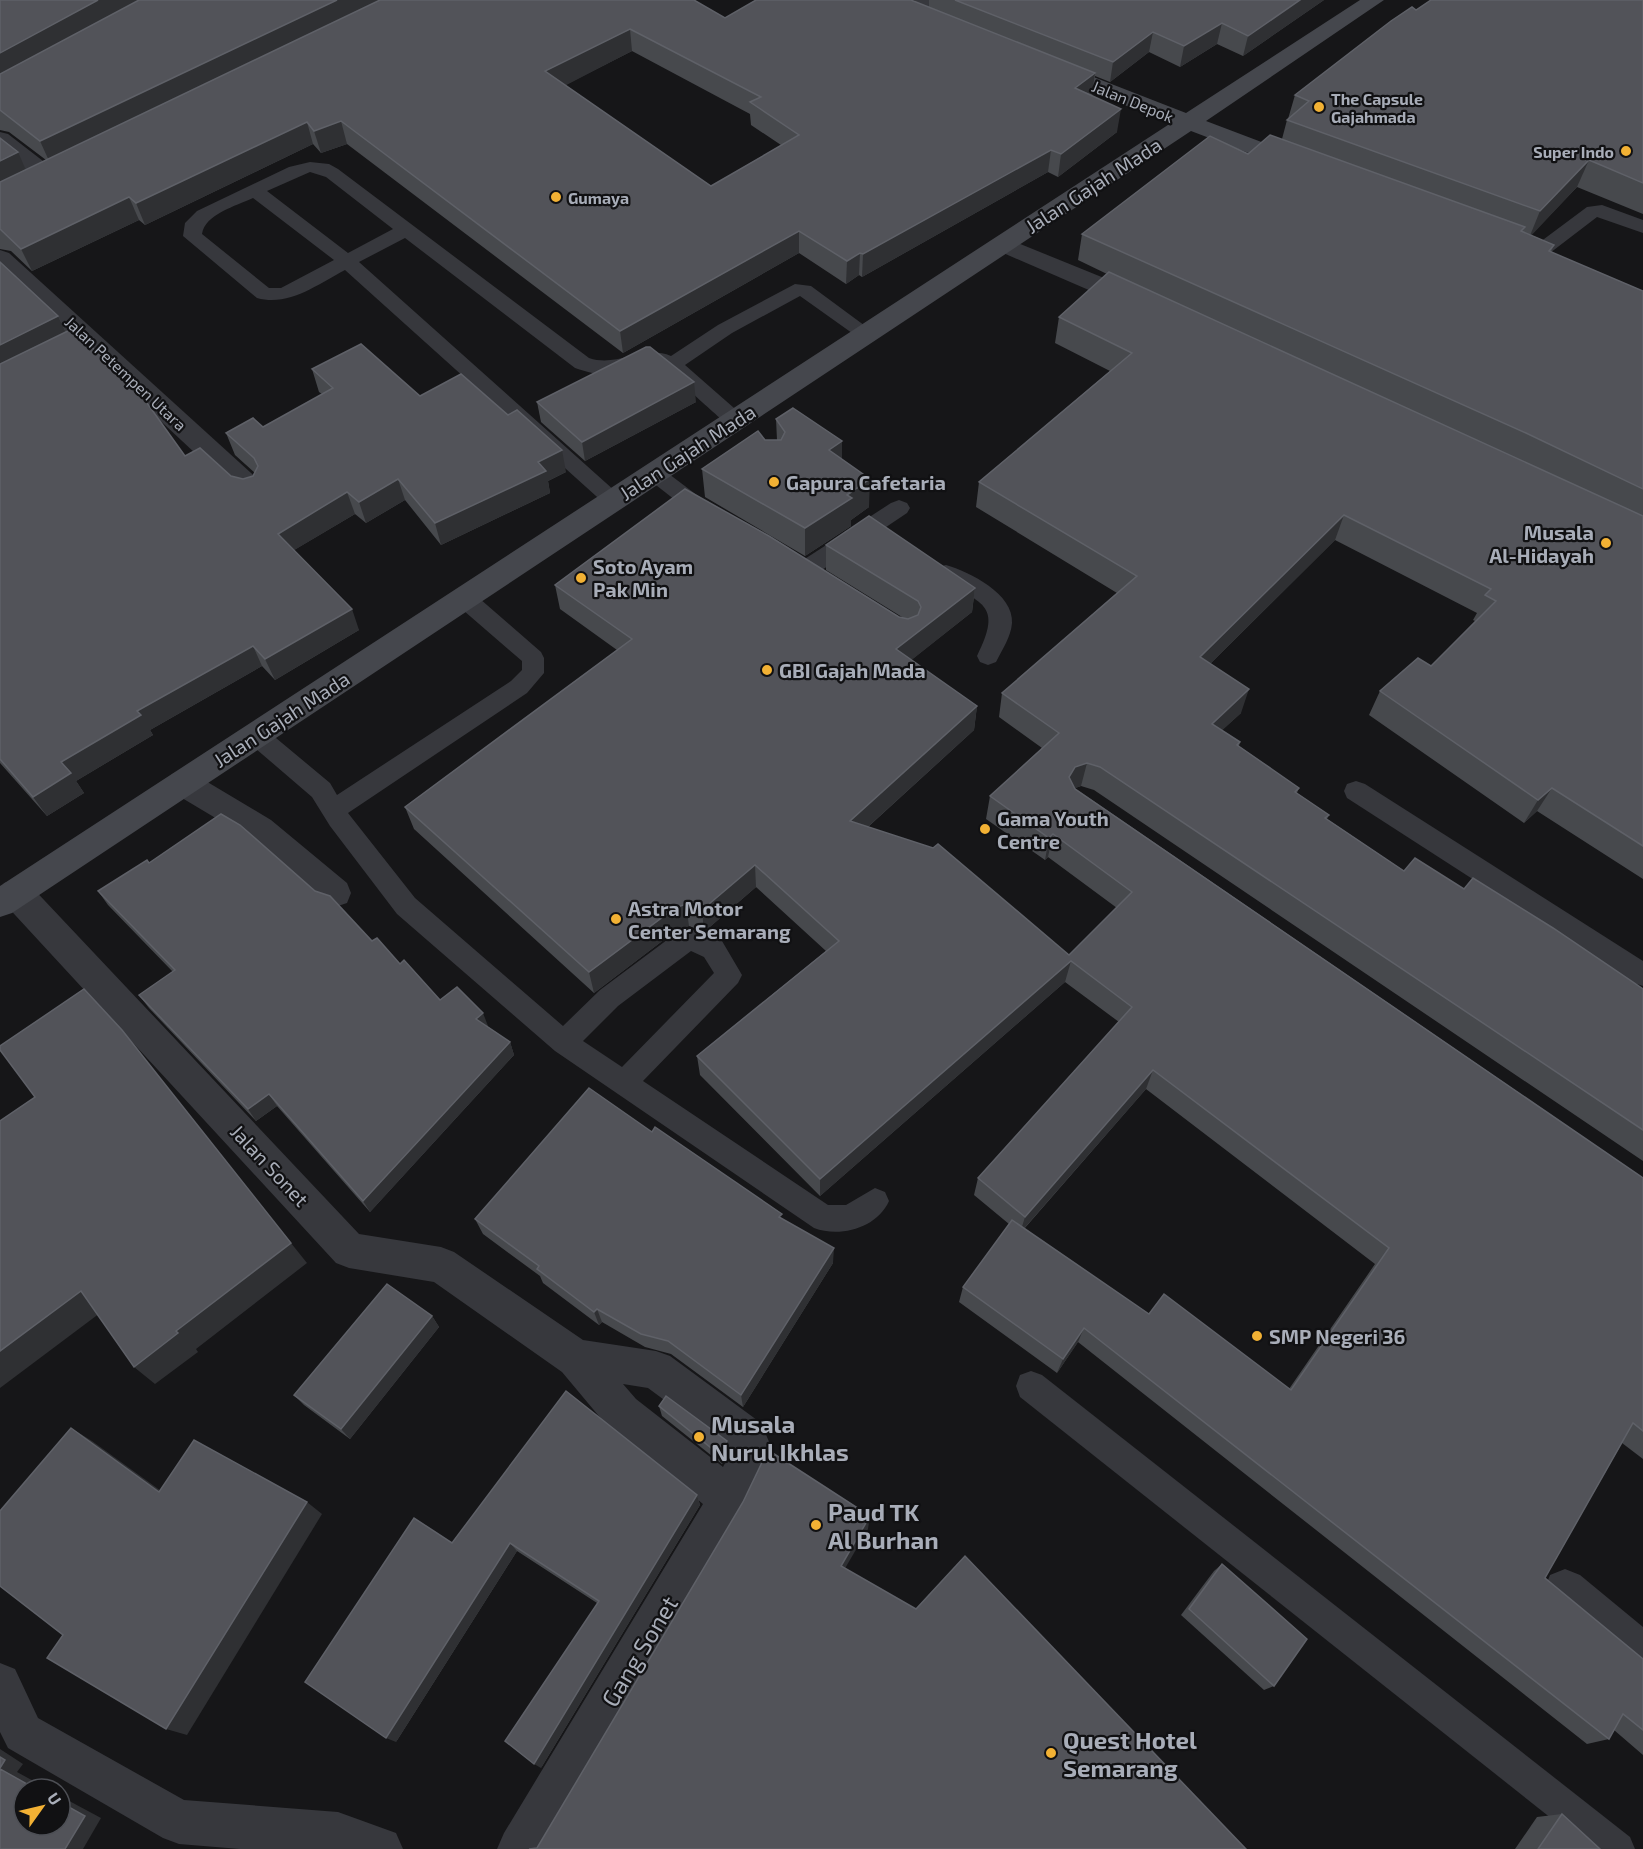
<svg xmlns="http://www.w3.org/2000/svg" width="1643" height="1849" font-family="'Exo 2',sans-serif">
<rect width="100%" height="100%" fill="#161618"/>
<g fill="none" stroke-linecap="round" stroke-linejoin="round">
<!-- lane -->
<g fill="#37383d" fill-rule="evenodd">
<path d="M310,162L329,164L338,169L589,358C618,368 642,344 671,356L718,325L795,284L811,286L876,334L873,338H859L800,296L732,333L685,365L742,415L745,420L742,425H728C716,415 665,367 657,365C644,362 633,372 621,374C604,377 591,373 575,368L405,238L359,262L625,500L622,505L614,507L606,505L345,270C318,284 289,307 257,298L183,236L185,223L197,211L289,167ZM310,172L326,177L393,229L348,253L267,191ZM253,198L334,260L281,288H269L202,234C205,214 236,206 253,198Z"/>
<polygon points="1602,205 1643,220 1643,233 1597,217 1546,256 1532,256 1530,252 1532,248 1587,207"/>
<polygon points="654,466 661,468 714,508 717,513 714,518 706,521 698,518 647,478 644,473 647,468"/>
<polygon points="899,500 907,503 910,508 907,513 813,576 805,578 797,576 794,570 797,564 891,503"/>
<path d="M946,565C970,572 1014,594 1012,623C1011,637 1002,650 996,662L988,665L980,662L977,656C1004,603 981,603 938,579L935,573L938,567Z"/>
<path d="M464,590L472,592L541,652L544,658V673L527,693L348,813L415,898L563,1026L600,990L679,931L688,928L722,941L742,975L738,983L643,1081L828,1205H846L875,1188L885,1192L889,1201C877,1228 840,1238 814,1228L555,1051L397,914L330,826L312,797L248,742L244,735L248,728L256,726L264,728L330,783L337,795L511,681L522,670V661L456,604L453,598L456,592ZM691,951L704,957L714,973L622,1067L583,1041L618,1006Z"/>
<polygon points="1356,781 1365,784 1643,961 1643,986 1634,983 1347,798 1344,791 1347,784"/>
<polygon points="1031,1371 1042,1375 1630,1837 1635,1849 1590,1849 1020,1397 1016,1386 1020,1375"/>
</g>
<!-- street -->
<g fill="#37383d" fill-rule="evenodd">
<polygon points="915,0 939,0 918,16 904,16 900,12"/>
<polygon points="0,132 8,134 56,171 60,176 56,181 40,181 0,150"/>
<polygon points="1003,237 1146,295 1149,301 1146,307 1137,309 1128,307 994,249 991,244 994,239"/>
<polygon points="0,250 9,253 261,482 265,489 261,496 251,499 241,496 0,271"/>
<polygon points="183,771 194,774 271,820 347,883 351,893 347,903 335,907 323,903 249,838 172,792 167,783 172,774"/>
<path d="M16,879L28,883L359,1234L441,1247L454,1252L583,1340L656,1351L670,1356L761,1423L773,1451L743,1514L545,1849H497L504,1833L703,1504L608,1427L562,1372L434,1282L349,1268L336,1263L4,903L0,892L4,883ZM623,1384L648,1388L732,1450L723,1467L636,1399Z"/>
<polygon points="1565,1569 1580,1575 1643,1627 1643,1675 1628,1669 1550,1605 1544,1590 1550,1575"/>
<polygon points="0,1663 15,1669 38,1718 184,1800 338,1812 396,1833 403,1849 240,1849 179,1844 163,1838 8,1748 0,1732"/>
</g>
<!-- secondary -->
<polygon fill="#45474d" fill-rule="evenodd" points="1360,0 1384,0 1206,121 1306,159 1310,164 1306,169 1290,169 1191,131 12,913 0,917 0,886 1171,123 1044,74 1041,69 1044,64 1060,64 1186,113"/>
</g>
<!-- wall -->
<g fill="#47494d" fill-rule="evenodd">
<path d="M0,0L725,18L929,7V0H1324L1243,56L1217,44L1180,67L1149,52L1110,82L1095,76L1092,96L1117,132L1058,177L1048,172L862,277L859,275L846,284L799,253L623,353L347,144L321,153L313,144L145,225L139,220L32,271L11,251L0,249V138L26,170L46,160L9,132L0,130ZM632,51L750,114L751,125L781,145L711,186L565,85Z"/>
<path d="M1643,0V214L1577,187L1531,235L1554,245L1551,252L1643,291V879L1537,811L1524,823L1369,715L1380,691L1431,666L1475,621L1473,620L1477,613L1335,540L1210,664L1241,713L1222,730L1240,742L1239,746L1299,788L1297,793L1329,815L1327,819L1404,871L1464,889L1643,989V1161L1094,790L1081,786L1075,788L1643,1178V1459L1622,1443L1545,1578L1643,1659V1755L1614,1730L1609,1739L1587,1744L1078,1342L1057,1373L959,1302L963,1287L1009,1224L974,1195L978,1178L1119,1022L1065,982L820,1196L700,1075L697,1056L826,951L756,887L704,932L689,926L678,929L594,993L414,829L405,807L617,650L560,609L555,585L902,617L826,570V545L975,588L972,612L911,660L977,706L974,730L868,827L1069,955L1117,908L1048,857L1045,860L986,819L990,796L1042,748L999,717L1002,693L1117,593L976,507L979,482L1110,371L1055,343L1059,317L1107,274L1078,260L1082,234L1248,154L1282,139L1287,120L1288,119L1295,95L1416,10ZM1146,1089L1375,1264L1289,1389L1149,1314L1024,1229Z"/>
<polygon points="0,262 58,316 66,332 185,456 231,476 243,479 253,476 255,473 235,455 226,433 263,427 322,394 319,392 312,369 420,396 566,472 548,481 550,493 441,545 405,500 366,523 355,514 294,550 359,630 275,680 262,666 150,730 153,735 76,781 84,793 47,816 0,763"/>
<polygon points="537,402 696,402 585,461 541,422"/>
<polygon points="776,419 842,460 869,507 851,520 851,526 805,556 705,497 702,469 765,440 777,440"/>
<polygon points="149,863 372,941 400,964 440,1000 488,1026 487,1026 510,1042 514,1055 370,1212 277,1106 256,1121 149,1008 139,995 173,972 108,905 98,891"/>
<polygon points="652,1132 782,1219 833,1263 743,1407 671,1354 645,1347 602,1322 599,1325 543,1283 540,1276 483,1234 475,1219"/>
<polygon points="432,1316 439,1327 350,1439 304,1405 294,1395"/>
<polygon points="659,1406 727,1441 729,1451 722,1464 662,1416"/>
<polygon points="697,1495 700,1505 541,1768 597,1603 517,1551 396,1742 452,1543"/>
<polygon points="1222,1564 1274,1686 1264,1690 1181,1615 1214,1571"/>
<polygon points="1562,1814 1600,1849 1515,1849 1537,1817"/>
</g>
<!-- shaded-wall -->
<g fill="#2f3033">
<polygon points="98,0 148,0 0,80 0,53"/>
<polygon points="337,0 389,0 50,163 40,141"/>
<polygon points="1300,0 1324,0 1243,56 1248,36"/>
<polygon points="1222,23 1217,44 1180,67 1184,46"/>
<polygon points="630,29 632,51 549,94 545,71"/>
<polygon points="1153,32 1149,52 1110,82 1113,62"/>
<polygon points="1095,73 1092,95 1075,88"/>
<polygon points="1121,109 1117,132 1058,177 1061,154"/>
<polygon points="341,121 347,144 321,153 314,131"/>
<polygon points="307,122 313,144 145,225 136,203"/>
<polygon points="1051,150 1048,172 862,277 863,254"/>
<polygon points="18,152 28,175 0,189 0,161"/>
<polygon points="1589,160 1577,187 1529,238 1540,211"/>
<polygon points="129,197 139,220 32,271 21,249"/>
<polygon points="799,231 799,253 623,353 620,331"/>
<polygon points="860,253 859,275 846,284 847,261"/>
<polygon points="58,316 69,339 0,373 0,345"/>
<polygon points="694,382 696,402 585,461 582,442"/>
<polygon points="842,441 842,470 829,450"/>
<polygon points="562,450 566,472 548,481 550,493 441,545 435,523 538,462"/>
<polygon points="398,479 405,500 366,523 359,502"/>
<polygon points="870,479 869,507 851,520 851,526 805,556 805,528"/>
<polygon points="347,492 355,514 286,555 278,534"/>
<polygon points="1344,515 1335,540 1193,681 1200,657"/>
<polygon points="975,588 972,612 894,674 896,649"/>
<polygon points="352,609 359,630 275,680 265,659"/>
<polygon points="253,646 262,666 150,730 153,735 76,781 84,793 47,816 33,797 61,762 137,711"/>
<polygon points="1249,689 1241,713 1204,747 1212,724"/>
<polygon points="977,706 974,730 849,844 850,821"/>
<polygon points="1087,763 1081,786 1070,790 1069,777 1075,767"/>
<polygon points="1552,788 1537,811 1524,823 1538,800"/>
<polygon points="1053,834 1048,857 1045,860 1049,838"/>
<polygon points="755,865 756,887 704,932 702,910"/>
<polygon points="686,904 689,926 678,929 594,993 589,972 675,908"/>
<polygon points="1071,961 1065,982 820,1196 820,1179"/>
<polygon points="483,1013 488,1026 480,1031 476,1019"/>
<polygon points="510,1042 514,1055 370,1212 363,1201"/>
<polygon points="1153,1070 1146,1089 1020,1233 1025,1217"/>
<polygon points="269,1094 277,1106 256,1121 248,1109"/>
<polygon points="291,1243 307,1263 196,1349 198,1352 155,1384 134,1367 176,1331"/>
<polygon points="834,1248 833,1263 743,1407 741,1395"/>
<polygon points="81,1291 104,1310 0,1388 0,1351"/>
<polygon points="597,1309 602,1322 599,1325 594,1312"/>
<polygon points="432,1316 439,1327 350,1439 341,1429"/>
<polygon points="1084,1328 1078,1342 1057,1373 1063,1359"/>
<polygon points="71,1428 92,1441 179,1504 159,1492"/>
<polygon points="727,1441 729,1451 722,1464 720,1455"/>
<polygon points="697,1495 700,1505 541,1768 534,1764"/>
<polygon points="307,1502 322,1514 187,1735 166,1729"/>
<polygon points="870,1516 868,1529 840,1577 841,1566"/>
<polygon points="510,1543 517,1551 396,1742 386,1738"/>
<polygon points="0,1749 23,1764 17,1772 48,1789 36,1789 0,1769"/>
<polygon points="60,1796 101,1818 83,1849 65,1849"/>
</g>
<!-- building -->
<g fill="#525359" stroke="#5f6168" stroke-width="1.5" fill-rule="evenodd">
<polygon points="0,0 98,0 0,53"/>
<polygon points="139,0 337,0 40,141 0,110 0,74"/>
<path d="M380,0H694L725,18L756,0H911L1095,73L1075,88L1121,109L1061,154L1051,150L863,254L860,253L847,261L799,231L620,331L341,121L314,131L307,122L136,203L129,197L21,249L0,229V182ZM630,29L761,97L750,102L799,135L711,186L545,71Z"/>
<polygon points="955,0 1300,0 1248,36 1222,23 1184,46 1153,32 1113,62"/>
<polygon points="1431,0 1643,0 1643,183 1589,160 1540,211 1287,120 1309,101 1295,95 1391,21 1412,7 1416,10"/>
<polygon points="1270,135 1525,227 1521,231 1554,245 1549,251 1643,291 1643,489 1526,433 1082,234 1210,136 1248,154"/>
<polygon points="0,138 18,152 0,161"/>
<polygon points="0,262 58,316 0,345"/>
<polygon points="1109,272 1643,516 1643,846 1552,788 1538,800 1380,691 1418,658 1431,666 1496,601 1485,595 1491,589 1344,515 1200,657 1249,689 1212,724 1240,742 1237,745 1299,788 1295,792 1329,815 1325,818 1404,871 1415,858 1464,889 1473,878 1553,928 1643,989 1643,1130 1100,767 1087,763 1075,767 1069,777 1075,789 1643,1178 1643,1431 1633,1423 1545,1578 1643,1659 1643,1730 1623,1714 1609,1739 1084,1328 1063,1359 963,1287 1012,1220 1149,1314 1164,1294 1291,1390 1389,1248 1153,1070 1025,1217 978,1178 1132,1007 1071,961 820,1179 697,1056 839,941 755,865 702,910 686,904 675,908 589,972 405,807 632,639 555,585 685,489 769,536 899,617 908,619 918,615 921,607 918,601 826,545 869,516 975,588 896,649 977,706 850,821 933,848 938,844 1069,955 1132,892 1053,834 1049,838 990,796 1059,733 1002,693 1137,576 979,482 1132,353 1059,317"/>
<polygon points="72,329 137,389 185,456 200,448 231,476 243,479 253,476 258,466 254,458 226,433 253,418 263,427 333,388 312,369 361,344 420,396 461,374 508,415 517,410 562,450 538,462 546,471 435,523 398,479 359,502 347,492 278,534 352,609 265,659 253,646 137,711 141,715 61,762 71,773 33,797 0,759 0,364"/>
<polygon points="646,347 650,347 694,382 582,442 537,402"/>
<polygon points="793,408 842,441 829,450 870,479 847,495 852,498 805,528 702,469 758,431 765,440 781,440 785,432 776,419"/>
<polygon points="221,814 240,825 315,891 330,896 372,941 377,938 400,964 404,960 440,1000 457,987 483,1013 476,1019 510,1042 363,1201 269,1094 248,1109 139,995 175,970 98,891 147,860 149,863"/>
<polygon points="84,989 122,1030 291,1243 176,1331 178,1333 134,1367 81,1291 0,1351 0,1121 35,1097 0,1050 0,1046"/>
<polygon points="589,1088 652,1132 655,1127 782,1214 779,1217 834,1248 741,1395 668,1341 641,1334 597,1309 594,1312 537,1269 539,1266 475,1219"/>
<polygon points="387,1284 432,1316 341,1429 294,1395"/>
<polygon points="566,1391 697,1495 534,1764 505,1741 599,1601 510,1543 386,1738 305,1682 414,1518 452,1543"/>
<polygon points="666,1396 727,1441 720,1455 659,1406"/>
<polygon points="71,1428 159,1492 194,1440 307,1502 166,1729 47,1658 63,1635 0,1586 0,1511"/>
<polygon points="768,1450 870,1516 841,1566 916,1609 965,1556 1246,1849 529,1849 537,1848 743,1502"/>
<polygon points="1222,1564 1307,1639 1274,1686 1189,1609"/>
<polygon points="0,1757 5,1760 0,1768"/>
<polygon points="0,1769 36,1789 24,1789 24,1825 60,1825 60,1802 85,1816 65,1849 0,1849"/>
<polygon points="1562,1814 1600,1849 1538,1849"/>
</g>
<!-- markers -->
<g fill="#f2b134" stroke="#111113" stroke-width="2">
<circle cx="1319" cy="107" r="6"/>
<circle cx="1626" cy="151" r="6"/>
<circle cx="556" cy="197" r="6"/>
<circle cx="774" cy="482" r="6"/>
<circle cx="1606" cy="543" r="6"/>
<circle cx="581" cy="578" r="6"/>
<circle cx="767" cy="670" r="6"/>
<circle cx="985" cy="829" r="6"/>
<circle cx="616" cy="919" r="6"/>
<circle cx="1257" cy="1336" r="6"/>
<circle cx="699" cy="1437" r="6"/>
<circle cx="816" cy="1525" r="6"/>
<circle cx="1051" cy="1753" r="6"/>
</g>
<g text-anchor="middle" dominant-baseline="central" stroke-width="4.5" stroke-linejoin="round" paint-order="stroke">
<!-- far-poi labels -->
<g font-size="16" font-weight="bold" fill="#a8adb8" stroke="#111113" text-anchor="start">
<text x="1331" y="98">The Capsule<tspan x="1331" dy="18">Gajahmada</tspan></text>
<text x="1614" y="151" text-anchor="end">Super Indo</text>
<text x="568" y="197">Gumaya</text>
</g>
<!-- far-street labels -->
<g font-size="16" fill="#a8adb8" stroke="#111113">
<text transform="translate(1133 101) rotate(22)">Jalan Depok</text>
<text transform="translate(126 373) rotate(43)">Jalan Petempen Utara</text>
</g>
<!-- street labels -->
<g font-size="20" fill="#a8adb8" stroke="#111113">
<text transform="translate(1093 185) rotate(-33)">Jalan Gajah Mada</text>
<text transform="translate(687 452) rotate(-33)">Jalan Gajah Mada</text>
<text transform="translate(281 719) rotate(-33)">Jalan Gajah Mada</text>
<text transform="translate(270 1165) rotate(47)">Jalan Sonet</text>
</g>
<!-- poi labels -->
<g font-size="20" font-weight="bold" fill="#a8adb8" stroke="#111113" text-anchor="start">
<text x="786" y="482">Gapura Cafetaria</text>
<text x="1594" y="532" text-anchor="end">Musala<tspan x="1594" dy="23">Al-Hidayah</tspan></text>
<text x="593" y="566">Soto Ayam<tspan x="593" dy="23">Pak Min</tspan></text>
<text x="779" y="670">GBI Gajah Mada</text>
<text x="997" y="818">Gama Youth<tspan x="997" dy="23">Centre</tspan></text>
<text x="628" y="908">Astra Motor<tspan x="628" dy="23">Center Semarang</tspan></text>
<text x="1269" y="1336">SMP Negeri 36</text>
</g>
<!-- near-poi labels -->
<g font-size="24" font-weight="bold" fill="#a8adb8" stroke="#111113" text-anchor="start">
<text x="711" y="1423">Musala<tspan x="711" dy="28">Nurul Ikhlas</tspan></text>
<text x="828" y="1511">Paud TK<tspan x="828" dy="28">Al Burhan</tspan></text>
<text x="1063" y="1739">Quest Hotel<tspan x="1063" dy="28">Semarang</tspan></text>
</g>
<!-- near-street labels -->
<g font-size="24" fill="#a8adb8" stroke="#111113">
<text transform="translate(639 1651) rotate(-59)">Gang Sonet</text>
</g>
</g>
<!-- north arrow -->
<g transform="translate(42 1807) rotate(56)"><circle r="28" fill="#111113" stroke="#4d4f55" stroke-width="1.5"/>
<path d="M0-4.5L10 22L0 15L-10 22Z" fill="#f2b134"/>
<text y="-9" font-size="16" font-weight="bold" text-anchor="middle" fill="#a8adb8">U</text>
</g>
</svg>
